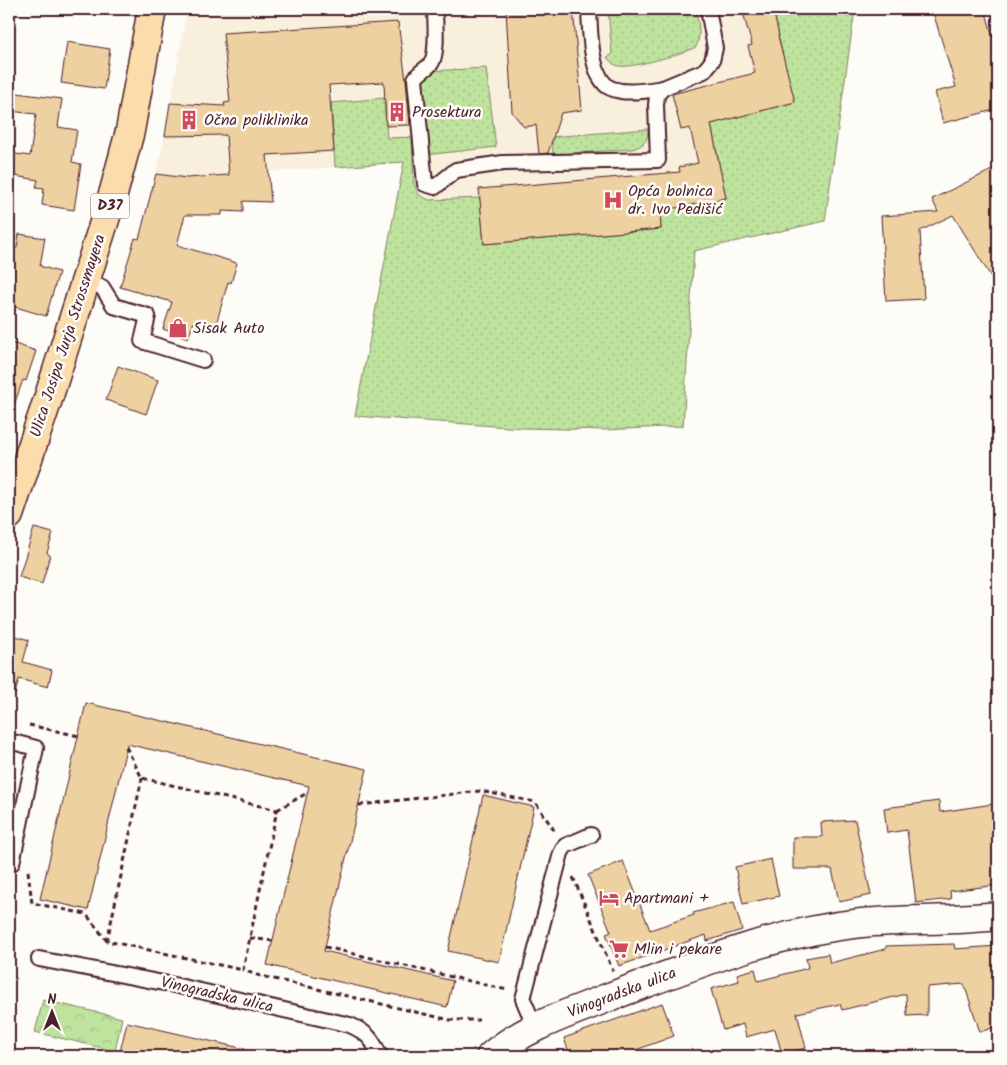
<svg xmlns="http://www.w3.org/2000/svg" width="1007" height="1065" font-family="Kalam,sans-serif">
<defs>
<pattern id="grass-dots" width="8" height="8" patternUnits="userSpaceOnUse" patternTransform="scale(1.25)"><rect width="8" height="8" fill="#bee39d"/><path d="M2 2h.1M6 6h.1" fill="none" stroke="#a5c287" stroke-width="1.8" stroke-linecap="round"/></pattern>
<pattern id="forest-crowns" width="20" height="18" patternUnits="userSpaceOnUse" patternTransform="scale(1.25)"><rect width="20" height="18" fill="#bee39d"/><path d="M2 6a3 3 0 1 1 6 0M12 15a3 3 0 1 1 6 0" fill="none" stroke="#a5c287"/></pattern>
</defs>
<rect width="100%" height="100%" fill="#fdfcf7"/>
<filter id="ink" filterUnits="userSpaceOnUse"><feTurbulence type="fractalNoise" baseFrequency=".02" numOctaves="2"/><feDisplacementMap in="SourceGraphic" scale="10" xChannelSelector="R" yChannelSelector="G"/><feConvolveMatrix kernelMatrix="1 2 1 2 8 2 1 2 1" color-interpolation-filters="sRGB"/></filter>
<g filter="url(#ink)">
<!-- built -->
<polygon fill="#f8efdd" points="187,9 855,9 825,221 694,251 683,426 606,430 522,428 355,416 404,162 187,178 156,174 165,136"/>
<!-- grass -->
<g fill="url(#grass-dots)" stroke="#848164">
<path d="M608,9H695C698,22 702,34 696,47C685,53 630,69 619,66C613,65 610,61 607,57L612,55Z"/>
<polygon points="773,9 855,9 825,221 694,251 683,426 606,430 522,428 355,416 404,162 335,167 331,103 384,98 387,138 412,137 414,184 419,195 429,200 480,198 484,244 661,229 659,207 688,205 726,198 711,124 795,102 778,39 779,36"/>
<polygon points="486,68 496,147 425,155 424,97 421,82 423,77 431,71"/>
<path d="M648,129C648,141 644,146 632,149L561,154L553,153L551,137Z"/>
</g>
<!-- forest -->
<polygon fill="url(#forest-crowns)" stroke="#848164" points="43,1000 122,1018 115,1051 35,1032"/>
<!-- building -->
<g fill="#eed1a1" stroke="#4a1f2b">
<polygon points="506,9 573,9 582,110 561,113 548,153 539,154 536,125 524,127 512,112"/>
<polygon points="742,9 773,9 779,36 778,36 795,102 711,124 726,198 660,211 661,229 484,244 479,189 680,172 679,167 698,163 690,128 681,130 672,94 755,73 748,46 752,45"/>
<polygon points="932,9 985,9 998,55 998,109 943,123 935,92 956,87"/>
<polygon points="398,22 406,80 410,125 386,126 384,82 329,85 334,151 267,155 271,202 243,201 243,212 222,211 222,215 185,215 177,245 237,263 231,283 228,282 215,328 194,322 188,338 163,329 172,302 120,287 135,238 139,239 156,174 187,178 229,175 226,135 165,136 170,103 225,106 224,103 230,102 223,33"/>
<polygon points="67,42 110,49 104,89 61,83"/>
<polygon points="9,92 62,99 58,127 77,130 72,162 81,164 74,210 42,205 44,188 36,187 38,180 9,175 9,153 30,156 36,114 9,111"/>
<polygon points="998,167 998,288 953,215 920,231 924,299 886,301 881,216 938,212 932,199"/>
<polygon points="19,234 45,238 40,266 59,272 46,316 9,305 9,247 17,248"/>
<polygon points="9,342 36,351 26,381 23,380 11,413 9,413"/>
<polygon points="118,366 158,380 146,414 106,400"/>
<polygon points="34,528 53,533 47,553 50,555 42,584 19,577"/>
<polygon points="9,634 29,640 23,662 52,670 48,687 19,679 15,694 9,693"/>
<polygon points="86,703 367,769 324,951 453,981 447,1007 267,965 309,786 127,744 88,910 40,899"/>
<polygon points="483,795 534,807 499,962 448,951"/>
<polygon points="939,801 940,812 993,804 995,822 998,821 998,885 950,891 951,899 916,903 907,830 887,833 884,808"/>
<polygon points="855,820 871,895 839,902 832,869 793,869 793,837 822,837 821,822"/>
<polygon points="771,859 779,896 743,904 735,867"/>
<polygon points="623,861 650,930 694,915 693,913 734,902 742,930 707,941 706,935 619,966 606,934 611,932 588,875"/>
<polygon points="954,944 955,949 998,946 998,1026 980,1032 964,984 927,987 927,1015 907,1016 906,994 842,1010 840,1004 797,1013 806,1048 782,1054 775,1029 746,1037 743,1024 723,1030 711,989 739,981 737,974 755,969 758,981 808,968 806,958 828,954 830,963 886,949 886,946"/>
<polygon points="662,1003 674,1036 633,1051 635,1056 570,1056 564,1038"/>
<polygon points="127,1022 245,1049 244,1056 119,1056"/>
</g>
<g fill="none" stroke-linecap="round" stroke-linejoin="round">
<defs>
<g id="service">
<path d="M435,9C435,23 438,49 432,62C428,69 419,71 415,79L425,184L435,187L456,170L503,163L658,160L656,105L657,95L663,88L704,71L712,61L715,48L708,9"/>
<path d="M589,9C590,29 590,72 607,86C610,89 617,90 621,91C635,93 650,90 663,88"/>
<polyline points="86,282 102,287 114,306 148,316 142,341 203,360"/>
<polyline points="9,741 36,748 12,863"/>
<path d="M39,959L174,985L350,1025C368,1033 372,1039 380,1056"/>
<polyline points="535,1027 523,999 561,853 565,846 591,835"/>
</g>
<path id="minor" d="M491,1056C526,1026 570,1013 612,996C694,965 775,932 862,923C907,919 953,921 998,916"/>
<polyline id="primary" points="9,515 48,399 114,191 130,131 152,9"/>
</defs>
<!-- service casing -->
<use href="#service" stroke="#4a1f2b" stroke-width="18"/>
<!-- minor casing -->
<use href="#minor" stroke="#4a1f2b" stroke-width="31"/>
<!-- primary casing -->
<use href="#primary" stroke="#4a1f2b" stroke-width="31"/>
<!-- path -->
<g stroke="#4a1f2b" stroke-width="3" stroke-dasharray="5 4" stroke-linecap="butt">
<polyline points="29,725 79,736"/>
<polyline points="126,747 142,778 277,810 243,970 257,975 450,1020 479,1020"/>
<polyline points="359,805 480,791 535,802 556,833"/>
<polyline points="277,810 307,793"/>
<polyline points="28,871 32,903 86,914 107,941 243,970"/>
<polyline points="573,877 613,971"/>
<polyline points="250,938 273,941"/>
<polyline points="107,941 142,778"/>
<polyline points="325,947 507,990"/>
</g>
<!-- service -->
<use href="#service" stroke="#fdfcf7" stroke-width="14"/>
<!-- minor -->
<use href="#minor" stroke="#fdfcf7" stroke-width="28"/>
<!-- primary -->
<use href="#primary" stroke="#fbdcab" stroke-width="28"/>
</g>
</g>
<!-- icons -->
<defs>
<symbol id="building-bare" viewBox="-9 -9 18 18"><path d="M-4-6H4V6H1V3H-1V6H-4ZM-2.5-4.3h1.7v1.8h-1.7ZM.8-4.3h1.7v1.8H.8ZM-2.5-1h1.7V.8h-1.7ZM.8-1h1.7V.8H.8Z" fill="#d1495b" stroke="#fdfcf7" stroke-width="2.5" paint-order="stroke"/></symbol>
<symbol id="hospital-bare" viewBox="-9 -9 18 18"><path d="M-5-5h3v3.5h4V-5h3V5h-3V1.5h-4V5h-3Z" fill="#d1495b" stroke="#fdfcf7" stroke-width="2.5" paint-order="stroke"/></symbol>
<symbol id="shop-bare" viewBox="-9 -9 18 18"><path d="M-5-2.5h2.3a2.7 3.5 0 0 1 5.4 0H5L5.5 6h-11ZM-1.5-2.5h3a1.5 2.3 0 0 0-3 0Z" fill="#d1495b" stroke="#fdfcf7" stroke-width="2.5" paint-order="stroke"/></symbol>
<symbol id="hotel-bare" viewBox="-9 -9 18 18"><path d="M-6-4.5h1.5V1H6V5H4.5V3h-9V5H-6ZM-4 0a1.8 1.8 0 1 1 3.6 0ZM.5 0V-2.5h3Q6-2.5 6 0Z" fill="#d1495b" stroke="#fdfcf7" stroke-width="2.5" paint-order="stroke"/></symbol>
<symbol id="supermarket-bare" viewBox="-9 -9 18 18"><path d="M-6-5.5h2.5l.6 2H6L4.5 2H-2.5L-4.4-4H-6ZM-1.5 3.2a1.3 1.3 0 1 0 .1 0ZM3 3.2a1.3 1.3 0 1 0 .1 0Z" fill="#d1495b" stroke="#fdfcf7" stroke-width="2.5" paint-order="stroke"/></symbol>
</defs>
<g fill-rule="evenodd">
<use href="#building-bare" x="383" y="98" width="28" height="28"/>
<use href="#building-bare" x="175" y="106" width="28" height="28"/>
<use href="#hospital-bare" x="599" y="186" width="28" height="28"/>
<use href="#shop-bare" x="164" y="314" width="28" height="28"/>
<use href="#hotel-bare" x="595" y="884" width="28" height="28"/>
<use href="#supermarket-bare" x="605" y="935" width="28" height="28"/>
</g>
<g text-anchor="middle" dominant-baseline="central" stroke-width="5" stroke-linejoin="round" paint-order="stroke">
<!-- shield labels -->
<rect fill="#fdfcf7" stroke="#806168" stroke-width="1" x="91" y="193.5" width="38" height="25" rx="4"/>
<g font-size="15" font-weight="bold" fill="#4a1f2b">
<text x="110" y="206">D37</text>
</g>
<!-- poi labels -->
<g font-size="16" fill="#4a1f2b" stroke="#fdfcf7" text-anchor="start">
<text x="412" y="112">Prosektura</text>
<text x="204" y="120">Očna poliklinika</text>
<text x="628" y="191">Opća bolnica<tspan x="628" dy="18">dr. Ivo Pedišić</tspan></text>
<text x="193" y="328">Sisak Auto</text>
<text x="624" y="898">Apartmani +</text>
<text x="634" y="949">Mlin i pekare</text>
</g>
<!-- street labels -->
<g font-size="16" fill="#4a1f2b" stroke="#fdfcf7">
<text transform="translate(68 336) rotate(-72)">Ulica Josipa Jurja Strossmayera</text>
<text transform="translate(622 993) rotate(-21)">Vinogradska ulica</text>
<text transform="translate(217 995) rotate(13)">Vinogradska ulica</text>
</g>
</g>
<!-- margin -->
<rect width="1007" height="1065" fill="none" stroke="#fdfcf7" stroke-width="30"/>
<rect x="15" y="15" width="977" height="1035" fill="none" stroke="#4a1f2b" stroke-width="2" filter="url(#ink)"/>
<!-- north arrow -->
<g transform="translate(52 1012)" stroke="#fdfcf7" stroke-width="4" paint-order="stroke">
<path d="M0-4L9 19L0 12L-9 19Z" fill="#4a1f2b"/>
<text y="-8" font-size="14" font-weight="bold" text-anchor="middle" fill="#4a1f2b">N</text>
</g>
</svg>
